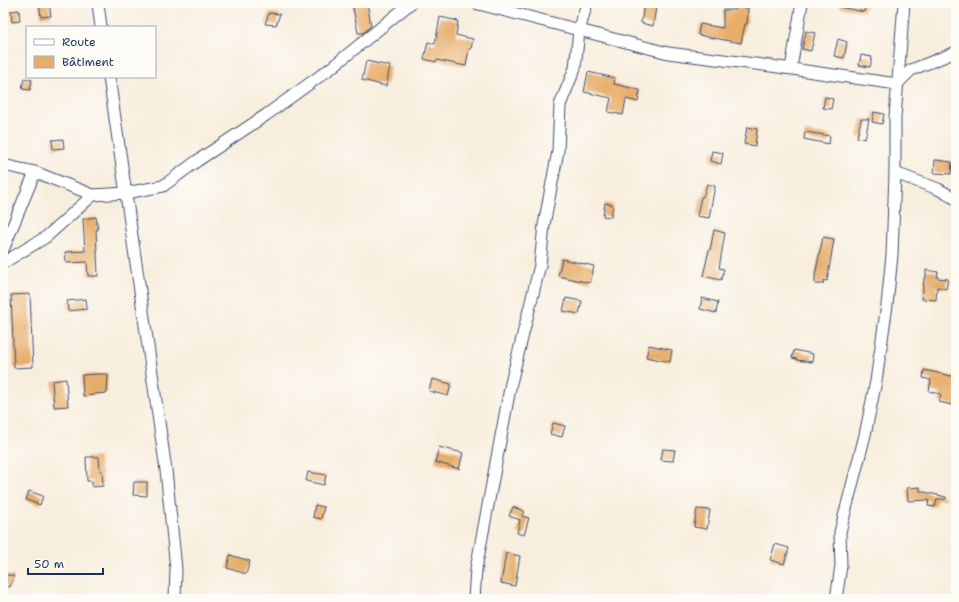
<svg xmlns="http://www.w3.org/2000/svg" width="959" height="602" font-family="'Shantell Sans',sans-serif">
<rect width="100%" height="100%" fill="#fdfcf7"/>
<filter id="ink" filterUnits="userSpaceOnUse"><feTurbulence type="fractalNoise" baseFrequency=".025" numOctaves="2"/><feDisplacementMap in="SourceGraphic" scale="8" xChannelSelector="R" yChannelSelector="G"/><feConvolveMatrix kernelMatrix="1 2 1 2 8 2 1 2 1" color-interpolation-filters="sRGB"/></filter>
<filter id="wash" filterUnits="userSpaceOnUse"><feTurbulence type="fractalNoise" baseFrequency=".012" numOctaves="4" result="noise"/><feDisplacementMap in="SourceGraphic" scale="16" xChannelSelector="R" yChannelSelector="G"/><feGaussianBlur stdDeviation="0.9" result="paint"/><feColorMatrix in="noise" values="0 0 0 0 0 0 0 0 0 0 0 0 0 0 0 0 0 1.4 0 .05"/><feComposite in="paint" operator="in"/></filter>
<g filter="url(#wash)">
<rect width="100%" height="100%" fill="#f8eede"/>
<g id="blocks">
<!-- building -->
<g fill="#e7ae6b">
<polygon points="49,3 51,16 41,17 39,4"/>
<polygon points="352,3 367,3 371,26 363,33 358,33"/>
<polygon points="839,3 866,3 864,12 839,7"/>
<polygon points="644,5 656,7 653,26 641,23"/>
<polygon points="736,7 748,8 747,24 745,24 741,43 698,35 700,24 723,28 723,10 735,10"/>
<polygon points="19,10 20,21 12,22 11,11"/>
<polygon points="269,13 280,14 276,25 265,24"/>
<polygon points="440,17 458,21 456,35 473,39 471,49 469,49 466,66 437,60 436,62 424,59 428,42 435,44"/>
<polygon points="806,31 815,33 811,51 802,49"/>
<polygon points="838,39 847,42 844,58 834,56"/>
<polygon points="861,55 872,57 870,67 859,65"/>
<polygon points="366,61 390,66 386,86 362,80"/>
<polygon points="588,72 615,78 614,84 640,90 638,102 626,99 623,115 608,112 611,98 584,92"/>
<polygon points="24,78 32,80 30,90 22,89"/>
<polygon points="825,97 833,99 831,109 823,108"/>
<polygon points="874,112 884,114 882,124 872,122"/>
<polygon points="861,119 869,119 865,139 857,137"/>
<polygon points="747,127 757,129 755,146 744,144"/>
<polygon points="805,132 830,136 829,144 804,139"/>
<polygon points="63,139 64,148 53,149 52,140"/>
<polygon points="712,151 723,153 721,164 710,161"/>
<polygon points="935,160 952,162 951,174 934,173"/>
<polygon points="707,184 715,186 709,218 697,216 701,197 703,197"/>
<polygon points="605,203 613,205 611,217 603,216"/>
<polygon points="96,217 98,230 96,230 98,276 88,276 87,262 66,263 65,252 85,251 83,219"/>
<polygon points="714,230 725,233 719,268 724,269 721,280 703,276 709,250 710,250"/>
<polygon points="823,237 834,239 827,281 824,280 823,284 815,284 815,275"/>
<polygon points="562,259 594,266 590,283 558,276"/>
<polygon points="926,270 938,272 937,278 948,279 946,289 937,287 936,300 922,299 924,278 926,278"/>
<polygon points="30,294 33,367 14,368 11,295"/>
<polygon points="566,298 582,301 579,314 563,311"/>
<polygon points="702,298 718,302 716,313 700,309"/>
<polygon points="86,299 87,309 68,311 67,301"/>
<polygon points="649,345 672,350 670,362 646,357"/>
<polygon points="794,350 813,354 812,362 797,360 797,359 792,358"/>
<polygon points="924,370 956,377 956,406 939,402 941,394 929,391 931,380 923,378"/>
<polygon points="97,374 108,374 107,393 94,394 94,395 83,396 82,375"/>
<polygon points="66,379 68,406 54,407 52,381"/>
<polygon points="432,379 451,384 448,396 429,391"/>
<polygon points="553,423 565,426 562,437 550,434"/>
<polygon points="439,447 463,453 459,469 435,462"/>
<polygon points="663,449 675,450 673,461 661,460"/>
<polygon points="86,457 99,457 100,471 102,471 103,486 92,487 92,481 87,481"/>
<polygon points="308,472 326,475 324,485 306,481"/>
<polygon points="134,482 147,482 147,496 133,495"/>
<polygon points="920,487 920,491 946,497 946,499 937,499 935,507 928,506 929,500 908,501 907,488"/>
<polygon points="29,491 43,496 40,505 26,500"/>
<polygon points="315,505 324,507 321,519 313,517"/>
<polygon points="513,507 524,511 522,516 529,518 524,535 517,533 520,520 509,516"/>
<polygon points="697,509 710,510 707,529 694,527"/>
<polygon points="775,544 789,548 784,564 770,560"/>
<polygon points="506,553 520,556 515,586 501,583"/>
<polygon points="230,555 250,561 246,574 227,568"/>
<polygon points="3,574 14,576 10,587 3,586"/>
</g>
</g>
</g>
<g filter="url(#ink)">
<use href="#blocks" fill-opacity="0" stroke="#3c4c71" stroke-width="1"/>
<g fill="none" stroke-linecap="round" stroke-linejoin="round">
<defs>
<g id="street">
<polyline points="98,3 101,27"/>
<polyline points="475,3 668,53 771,66 897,84 911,70 956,52"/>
<polyline points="791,68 802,3"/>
<polyline points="109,77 166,470 176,569 175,599"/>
<polyline points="3,165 35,172 93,195 126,193 163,186 197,161 266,115 331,68 411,3"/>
<polyline points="895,173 938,189 956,199"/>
<polyline points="3,250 35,172"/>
<polyline points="3,263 46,237 93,195"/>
<polyline points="474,599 476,569 511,383 540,265 544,225 558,151 560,105 575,68 579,31 587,3"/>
<polyline points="836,599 841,566 840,532 865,435 876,381 887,305 892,255 895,173 895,117 904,3"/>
</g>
</defs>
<!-- street casing -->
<use href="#street" stroke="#3c4c71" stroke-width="13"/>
<!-- street -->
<use href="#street" stroke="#fff" stroke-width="11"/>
</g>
</g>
<!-- margin -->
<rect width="959" height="602" fill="none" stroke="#fdfcf7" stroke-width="16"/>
<!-- legend -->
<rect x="26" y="26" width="130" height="52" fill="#fdfcf7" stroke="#a3aaba"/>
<rect x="34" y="39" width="20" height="6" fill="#ffffff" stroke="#a3aaba"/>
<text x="62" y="46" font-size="12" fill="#1b2f5e">Route</text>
<rect x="34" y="56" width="20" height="12" fill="#e7ae6b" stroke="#a3aaba"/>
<text x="62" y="66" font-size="12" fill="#1b2f5e">Bâtiment</text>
<!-- scale -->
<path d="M28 568v6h75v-6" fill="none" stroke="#1b2f5e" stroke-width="2"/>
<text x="34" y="568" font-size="12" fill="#1b2f5e" stroke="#fdfcf7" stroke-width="3" paint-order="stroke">50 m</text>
</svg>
